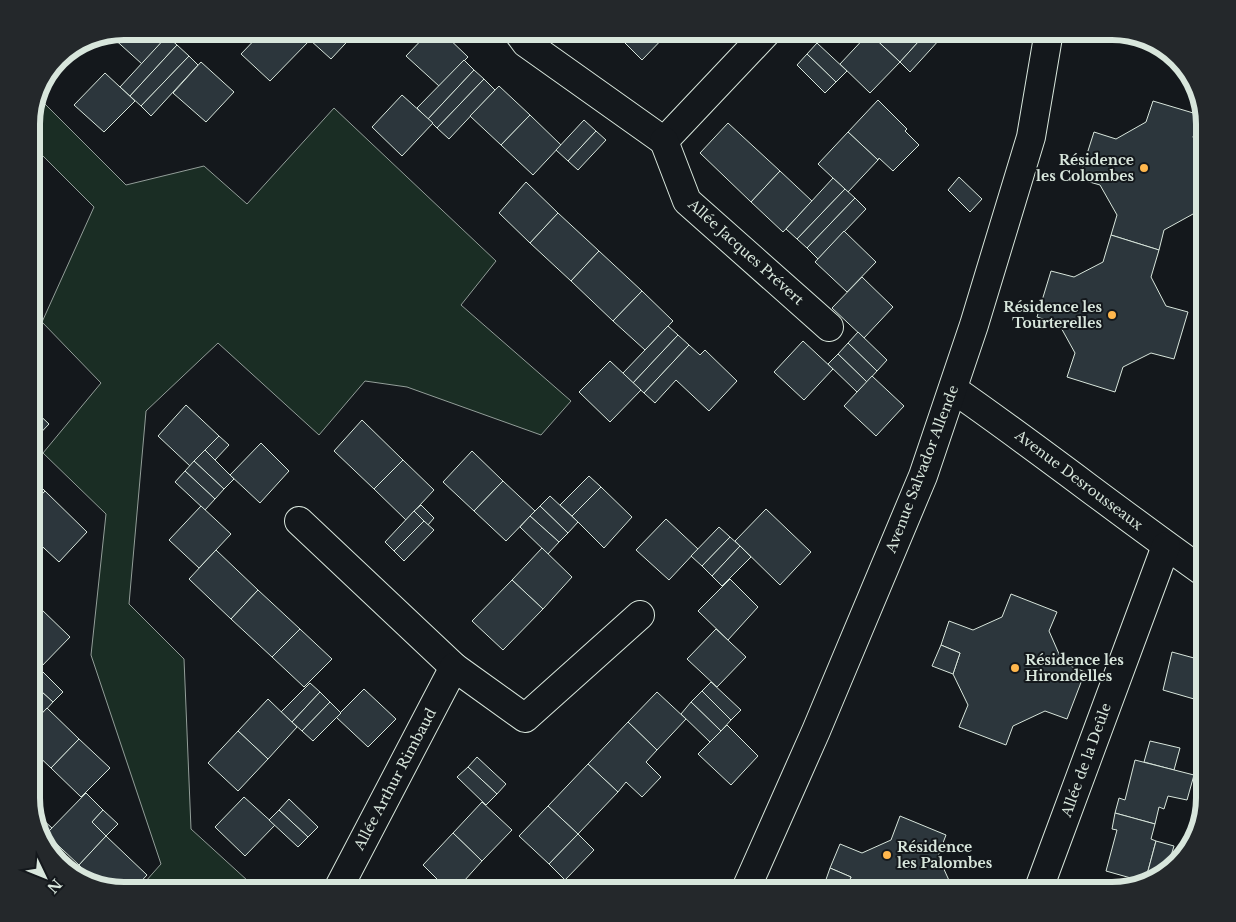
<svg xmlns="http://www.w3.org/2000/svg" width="1236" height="922" font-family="'Libre Baskerville',serif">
<rect width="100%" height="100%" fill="#14181c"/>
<!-- green -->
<polygon fill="#1a2d24" stroke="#939e99" points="37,96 126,185 204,166 247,204 334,108 496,261 461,305 571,401 541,435 407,387 365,381 319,435 218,343 146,411 129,604 184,659 191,829 259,891 137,891 161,864 91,655 106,514 43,453 101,383 42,322 94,207 31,144 31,118"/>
<!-- building -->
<g fill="#2c363c" stroke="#d8e6dc">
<polygon points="124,31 169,31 171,33 142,64 111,36"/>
<polygon points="263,31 301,31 310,40 270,81 241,54"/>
<polygon points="301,31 318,31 310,40"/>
<polygon points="318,31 357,31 331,59 310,40"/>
<polygon points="430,31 441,31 468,57 439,86 406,56"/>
<polygon points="613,31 670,31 642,60"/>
<polygon points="871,31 928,31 900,62 869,33"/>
<polygon points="928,31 932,31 940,39 910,72 900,62"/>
<polygon points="869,33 900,62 870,93 840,64"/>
<polygon points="167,36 177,45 130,96 120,87"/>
<polygon points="105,38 98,46 94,43"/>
<polygon points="817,43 847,71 836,82 807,54"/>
<polygon points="177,45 189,56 141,106 130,96"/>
<polygon points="807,54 836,82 825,93 797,65"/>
<polygon points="189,56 198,65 151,116 141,106"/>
<polygon points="464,60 474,70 428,119 417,108"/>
<polygon points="201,62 234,92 206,122 173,93"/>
<polygon points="474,70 484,79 437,128 428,119"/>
<polygon points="105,73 135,101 104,132 74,105"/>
<polygon points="484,79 495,90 449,139 437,128"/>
<polygon points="499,86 530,115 501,145 470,116"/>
<polygon points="402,95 433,123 402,156 372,127"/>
<polygon points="878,100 907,129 905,131 919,145 893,171 879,158 878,160 848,132"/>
<polygon points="1153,101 1200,115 1193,137 1205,158 1205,218 1193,214 1164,230 1159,250 1111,235 1117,215 1100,185 1079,179 1094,132 1116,139 1146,122"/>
<polygon points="530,115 561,145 533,175 501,145"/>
<polygon points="584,120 596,131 568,161 556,150"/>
<polygon points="728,123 780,171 751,202 700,153"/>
<polygon points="596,131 606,140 578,170 568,161"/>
<polygon points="848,132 878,160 848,192 818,164"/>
<polygon points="780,171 812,201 783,232 751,202"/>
<polygon points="959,177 982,199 970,212 948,190"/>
<polygon points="833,178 845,189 797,239 786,229"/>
<polygon points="526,182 558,213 530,243 499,213"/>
<polygon points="845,189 855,198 807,248 797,239"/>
<polygon points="855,198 866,209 818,259 807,248"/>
<polygon points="558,213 599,251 571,281 530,243"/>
<polygon points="844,231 876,262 847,292 815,262"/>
<polygon points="1111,235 1159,250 1151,277 1166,306 1188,312 1174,359 1151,353 1123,367 1115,392 1067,377 1075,353 1059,324 1037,317 1051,271 1074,277 1103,262"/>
<polygon points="599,251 642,291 613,321 571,281"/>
<polygon points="862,277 893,307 864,338 832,308"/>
<polygon points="642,291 673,321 645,350 613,321"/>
<polygon points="668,326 678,335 633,383 623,373"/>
<polygon points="858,332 887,360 877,371 848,343"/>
<polygon points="678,335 689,345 644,393 633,383"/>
<polygon points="803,341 833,369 804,400 774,372"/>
<polygon points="848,343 877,371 867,382 838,354"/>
<polygon points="689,345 700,355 705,350 737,381 709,411 676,380 655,403 644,393"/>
<polygon points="838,354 867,382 857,392 828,364"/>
<polygon points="610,361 641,390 610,422 579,392"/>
<polygon points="872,376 904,406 876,436 844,406"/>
<polygon points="186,405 219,436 190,466 158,436"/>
<polygon points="31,407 49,424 31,443"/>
<polygon points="362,420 403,460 374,489 334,451"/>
<polygon points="219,436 229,445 215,460 205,450"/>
<polygon points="261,443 289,471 260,503 230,475"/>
<polygon points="205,450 234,479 224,489 194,461"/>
<polygon points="472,451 503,481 474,511 443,482"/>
<polygon points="403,460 434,490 406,520 374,489"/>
<polygon points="194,461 224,489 215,499 185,471"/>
<polygon points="185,471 215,499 205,510 175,482"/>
<polygon points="589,476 601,487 572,516 560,505"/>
<polygon points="31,477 45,491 31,506"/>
<polygon points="503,481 535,511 506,541 474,511"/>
<polygon points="601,487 632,517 604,548 572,516"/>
<polygon points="45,491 87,532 59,562 31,536 31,506"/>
<polygon points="550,496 578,522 568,533 540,506"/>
<polygon points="421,505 434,518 428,525 414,511"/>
<polygon points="201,506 231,534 199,568 169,540"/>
<polygon points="540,506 568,533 559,542 530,516"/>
<polygon points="766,509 811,552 780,585 735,541"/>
<polygon points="414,511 424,521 394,551 385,542"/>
<polygon points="530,516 559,542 548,554 520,527"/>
<polygon points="666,519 698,549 669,580 636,550"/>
<polygon points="424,521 434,530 404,561 394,551"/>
<polygon points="719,527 730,537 702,566 691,556"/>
<polygon points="730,537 740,546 712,576 702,566"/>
<polygon points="740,546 751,557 722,586 712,576"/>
<polygon points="542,548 572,577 543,609 512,580"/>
<polygon points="216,550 258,590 231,619 189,579"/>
<polygon points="730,579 758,607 728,640 698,611"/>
<polygon points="512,580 543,609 503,650 472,621"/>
<polygon points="258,590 300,629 272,657 231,619"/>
<polygon points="1011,594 1057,612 1049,631 1063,663 1085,672 1067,719 1045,711 1013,726 1006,745 959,727 968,705 953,674 960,653 941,645 949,621 973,630 1002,617"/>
<polygon points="40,608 70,637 39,669 31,661 31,617"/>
<polygon points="300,629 332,659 304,687 272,657"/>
<polygon points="716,629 746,657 717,687 687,659"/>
<polygon points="941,645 960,653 953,674 932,666"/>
<polygon points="1172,652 1205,661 1205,694 1203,694 1201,701 1163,690"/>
<polygon points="34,663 63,692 53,702 31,682 31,665"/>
<polygon points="31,682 53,702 43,713 31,701"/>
<polygon points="711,682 741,710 731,720 702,691"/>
<polygon points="310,683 320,692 292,722 281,712"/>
<polygon points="364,689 396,719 368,747 336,717"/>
<polygon points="702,691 731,720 721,731 691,702"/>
<polygon points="320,692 330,702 302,731 292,722"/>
<polygon points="657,692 686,719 657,750 628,722"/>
<polygon points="268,699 297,727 268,759 238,731"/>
<polygon points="31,701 43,713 33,724 31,722"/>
<polygon points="330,702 341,713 313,741 302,731"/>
<polygon points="691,702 721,731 710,742 681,714"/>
<polygon points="47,708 79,739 51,768 31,749 31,725"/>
<polygon points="628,722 657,750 646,762 661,777 642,797 626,782 618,792 588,764"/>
<polygon points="727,725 758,756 731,785 698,754"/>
<polygon points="238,731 268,759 238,791 208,763"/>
<polygon points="79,739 110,768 81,797 51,768"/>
<polygon points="1150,741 1180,748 1174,770 1144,762"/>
<polygon points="477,757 506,784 497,794 468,767"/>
<polygon points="1135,760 1194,775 1187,800 1168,796 1164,809 1159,807 1155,824 1115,813 1119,798 1125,800"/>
<polygon points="588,764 618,792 578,834 548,806"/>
<polygon points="468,767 497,794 486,805 457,777"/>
<polygon points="86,793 103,810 92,822 106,836 79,865 46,834"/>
<polygon points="244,797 275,825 245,856 215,827"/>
<polygon points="289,799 318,827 308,837 279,810"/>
<polygon points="482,802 512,830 482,861 453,833"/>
<polygon points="548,806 578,834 549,864 519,836"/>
<polygon points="103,810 118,824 106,836 92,822"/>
<polygon points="279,810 308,837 298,847 269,820"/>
<polygon points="34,812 42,819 37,824"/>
<polygon points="1115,813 1155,824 1151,839 1156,841 1145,882 1106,871 1117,830 1112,829"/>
<polygon points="900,816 946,835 938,856 952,887 960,891 845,891 851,877 830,868 840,844 862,853 891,840"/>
<polygon points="42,819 52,828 41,839 37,824"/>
<polygon points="453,833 482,861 455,891 449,891 423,865"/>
<polygon points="578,834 594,850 565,880 549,864"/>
<polygon points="106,836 147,875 132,891 124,891 95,881 79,865"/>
<polygon points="1156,841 1174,846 1167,869 1153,881 1148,882 1145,882"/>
<polygon points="830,868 851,877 845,891 822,891"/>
</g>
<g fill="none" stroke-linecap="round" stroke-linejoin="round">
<defs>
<g id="minor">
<polyline points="517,31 526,43 664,141 768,31"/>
<polyline points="664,141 687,201 829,327"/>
<path d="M953,389C1038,448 1120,513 1205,573"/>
<polyline points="299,521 454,667"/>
<polyline points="337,891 454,667 525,718 640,615"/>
<polyline points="745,891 816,731 923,476 974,325 1031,137 1049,31"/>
<polyline points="1038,891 1166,546"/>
</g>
</defs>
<!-- minor casing -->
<use href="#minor" stroke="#d8e6dc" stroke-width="30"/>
<!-- minor -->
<use href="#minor" stroke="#14181c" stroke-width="28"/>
</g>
<!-- markers -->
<g fill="#ffb74d" stroke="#14181c" stroke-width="2">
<circle cx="1144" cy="168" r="5"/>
<circle cx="1112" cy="315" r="5"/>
<circle cx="1015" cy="668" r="5"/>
<circle cx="887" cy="855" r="5"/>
</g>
<g text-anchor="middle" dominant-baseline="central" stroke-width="4" stroke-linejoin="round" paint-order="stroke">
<!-- poi labels -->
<g font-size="14" font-weight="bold" fill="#d8e6dc" stroke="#14181c" text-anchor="end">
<text x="1134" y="160">Résidence<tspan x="1134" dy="16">les Colombes</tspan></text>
<text x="1102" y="307">Résidence les<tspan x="1102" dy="16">Tourterelles</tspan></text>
<text x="1025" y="660" text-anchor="start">Résidence les<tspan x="1025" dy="16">Hirondelles</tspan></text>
<text x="897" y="847" text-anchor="start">Résidence<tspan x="897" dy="16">les Palombes</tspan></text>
</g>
<!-- street labels -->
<g font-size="14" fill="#d8e6dc" stroke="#14181c">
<text transform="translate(746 252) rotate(42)">Allée Jacques Prévert</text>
<text transform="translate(922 469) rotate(-69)">Avenue Salvador Allende</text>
<text transform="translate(1079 480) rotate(37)">Avenue Desrousseaux</text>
<text transform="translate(1086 760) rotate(-70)">Allée de la Deûle</text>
<text transform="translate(395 779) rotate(-62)">Allée Arthur Rimbaud</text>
</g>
</g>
<!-- crop -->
<path d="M0 0H1236V922H0ZM124 40H1112A84 84 0 0 1 1196 124V798A84 84 0 0 1 1112 882H124A84 84 0 0 1 40 798V124A84 84 0 0 1 124 40Z" fill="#24282b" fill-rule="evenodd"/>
<path fill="none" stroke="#d8e6dc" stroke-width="6" d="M124 40H1112A84 84 0 0 1 1196 124V798A84 84 0 0 1 1112 882H124A84 84 0 0 1 40 798V124A84 84 0 0 1 124 40Z"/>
<!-- north arrow -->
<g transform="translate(45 877) rotate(133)" stroke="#14181c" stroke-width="4" paint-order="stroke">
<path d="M0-4L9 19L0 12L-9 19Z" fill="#d8e6dc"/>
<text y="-8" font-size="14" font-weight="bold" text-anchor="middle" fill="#d8e6dc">N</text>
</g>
</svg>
